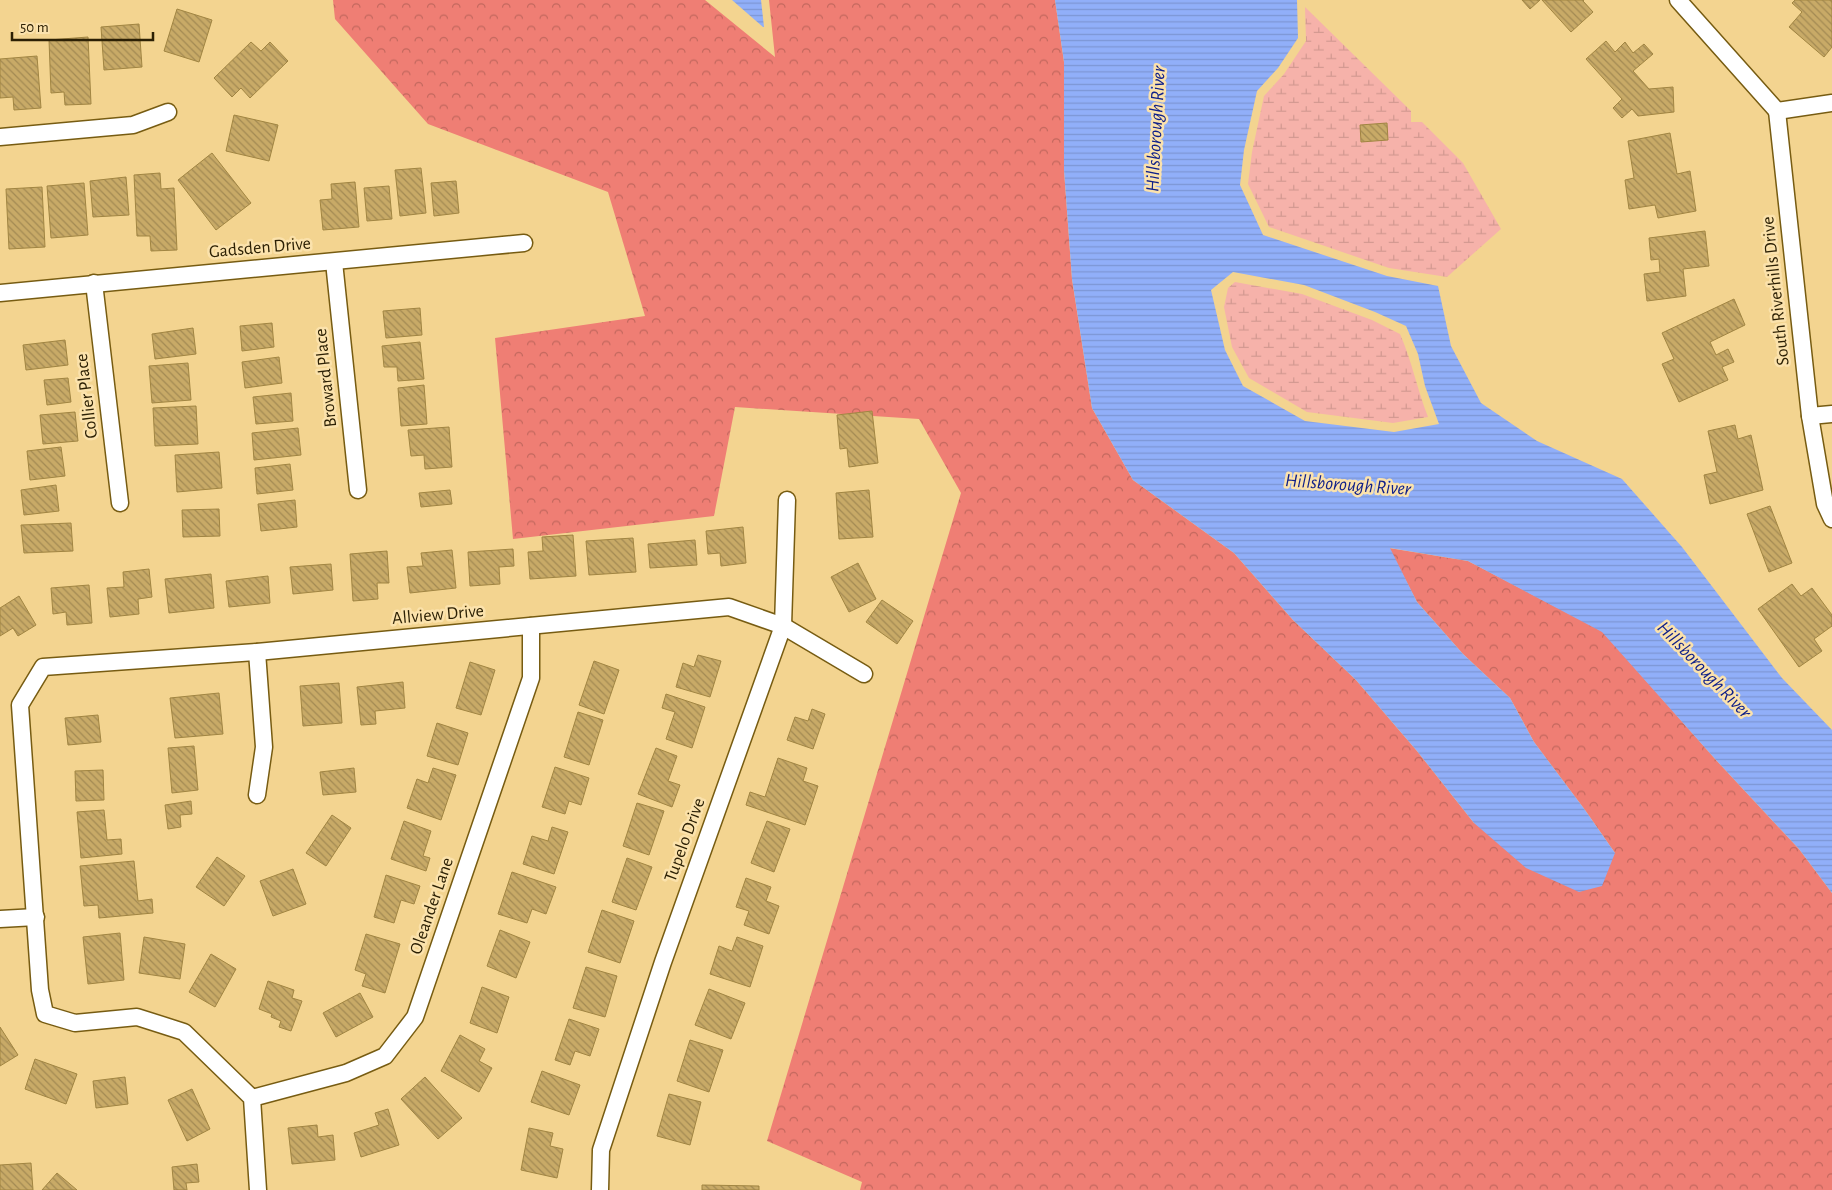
<svg xmlns="http://www.w3.org/2000/svg" width="1832" height="1190" font-family="'Alegreya Sans',sans-serif">
<defs>
<pattern id="forest-crowns" width="20" height="18" patternUnits="userSpaceOnUse" patternTransform="scale(1.25)"><rect width="20" height="18" fill="#ef7e74"/><path d="M2 6a3 3 0 1 1 6 0M12 15a3 3 0 1 1 6 0" fill="none" stroke="#c2675d"/></pattern>
<pattern id="wetland-marsh" width="20" height="14" patternUnits="userSpaceOnUse" patternTransform="scale(1.25)"><rect width="20" height="14" fill="#f6b2aa"/><path d="M1 5h8M5 5V1M11 12h8M15 12V8" fill="none" stroke="#d39991"/></pattern>
<pattern id="water-rules" width="6" height="5" patternUnits="userSpaceOnUse" patternTransform="scale(1.25)"><rect width="6" height="5" fill="#91aff9"/><path d="M0 2.5h6" fill="none" stroke="#7d96d4"/></pattern>
<pattern id="building-back-hatch" width="6" height="6" patternUnits="userSpaceOnUse" patternTransform="scale(1.25)"><rect width="6" height="6" fill="#c8aa67"/><path d="M-1 5l2 2M0 0l6 6M5-1l2 2" fill="none" stroke="#a38a53"/></pattern>
</defs>
<rect width="100%" height="100%" fill="#f3d490"/>
<!-- forest -->
<polygon fill="url(#forest-crowns)" points="333,0 705,0 775,57 769,0 1055,0 1064,62 1064,170 1072,279 1092,408 1133,480 1234,553 1293,620 1356,680 1417,751 1474,823 1615,853 1585,810 1534,742 1510,698 1463,654 1417,602 1389,548 1468,561 1602,631 1716,760 1799,849 1832,893 1832,1190 860,1190 862,1182 767,1141 961,493 919,419 735,407 714,516 513,539 495,338 645,316 608,192 428,124 335,19"/>
<!-- wetland -->
<g fill="url(#wetland-marsh)">
<polygon points="1305,7 1411,111 1411,122 1422,122 1463,163 1501,229 1447,277 1389,268 1269,227 1248,184 1252,152 1264,96 1284,74 1306,41"/>
<path d="M1235,282L1302,294L1372,320L1400,334C1412,361 1417,389 1428,417L1393,423L1307,412L1249,378L1232,347L1224,307L1228,288Z"/>
</g>
<!-- water -->
<g fill="url(#water-rules)" fill-rule="evenodd">
<polygon points="732,0 761,0 764,27 763,27"/>
<path d="M1055,0H1297L1298,38L1278,68L1257,91L1244,150L1240,185L1263,235L1387,276L1438,286L1451,346L1481,403L1537,441L1622,479L1682,547L1782,678L1832,730V893L1799,849L1716,760L1602,632L1468,561L1390,548L1417,602L1463,654L1510,698L1534,742L1585,810L1615,853L1602,886L1579,892L1526,868L1474,823L1417,751L1356,680L1293,620L1234,553L1133,480L1092,408L1072,279L1064,170V62ZM1233,272L1304,285L1375,312L1406,326L1418,354L1425,386L1439,424L1394,432L1305,421L1243,386L1225,350L1211,290Z"/>
</g>
<!-- building -->
<g fill="url(#building-back-hatch)" stroke="#a18542">
<polygon points="1522,0 1540,0 1530,9"/>
<polygon points="1542,0 1584,0 1583,1 1593,12 1571,32"/>
<polygon points="1795,0 1832,0 1832,47 1824,57 1789,27 1802,12 1792,3"/>
<polygon points="177,9 212,20 199,62 164,51"/>
<polygon points="139,24 142,67 104,70 101,27"/>
<polygon points="88,37 91,104 65,105 64,92 51,93 49,40"/>
<polygon points="1606,41 1615,52 1625,42 1633,53 1644,44 1653,54 1633,71 1649,89 1673,87 1674,112 1638,116 1632,109 1622,118 1613,108 1622,99 1586,59"/>
<polygon points="251,42 261,51 270,42 288,61 250,98 241,88 232,97 214,78"/>
<polygon points="37,56 41,108 14,110 13,97 0,98 0,59"/>
<polygon points="234,115 278,125 269,161 226,151"/>
<polygon points="1387,123 1388,140 1361,142 1360,125"/>
<polygon points="1670,133 1677,174 1690,171 1696,211 1658,218 1655,205 1629,209 1625,180 1634,178 1628,141"/>
<polygon points="212,153 251,203 216,230 178,180"/>
<polygon points="421,168 426,213 400,216 395,170"/>
<polygon points="160,173 161,189 174,188 177,250 151,251 150,236 137,236 134,175"/>
<polygon points="126,177 129,215 93,217 90,181"/>
<polygon points="456,181 459,213 434,216 431,183"/>
<polygon points="355,182 359,227 323,230 320,200 332,199 331,184"/>
<polygon points="84,183 88,235 51,238 47,186"/>
<polygon points="389,186 392,219 367,221 364,188"/>
<polygon points="42,187 45,247 9,249 6,189"/>
<polygon points="1705,231 1709,266 1683,269 1686,296 1647,301 1644,274 1660,272 1659,259 1651,260 1649,238"/>
<polygon points="1734,299 1745,325 1710,342 1716,355 1728,349 1734,362 1722,367 1728,380 1679,402 1662,364 1674,359 1662,333"/>
<polygon points="420,308 422,335 386,338 383,311"/>
<polygon points="272,323 274,347 242,351 240,326"/>
<polygon points="193,328 196,354 155,359 152,334"/>
<polygon points="65,340 68,365 26,370 23,345"/>
<polygon points="420,342 424,379 398,381 397,367 384,367 382,346"/>
<polygon points="279,357 282,383 245,388 242,362"/>
<polygon points="188,363 191,400 152,403 149,366"/>
<polygon points="68,378 71,402 47,405 44,380"/>
<polygon points="424,385 427,424 401,426 398,388"/>
<polygon points="291,393 293,421 256,424 253,397"/>
<polygon points="196,406 198,444 155,446 153,408"/>
<polygon points="872,411 878,463 849,467 847,448 840,449 837,415"/>
<polygon points="75,412 78,441 43,444 40,415"/>
<polygon points="1735,425 1738,439 1751,435 1763,490 1710,504 1704,475 1717,472 1708,431"/>
<polygon points="449,427 452,467 425,469 424,455 411,456 408,430"/>
<polygon points="298,428 301,455 254,460 252,433"/>
<polygon points="61,447 65,476 30,480 27,451"/>
<polygon points="219,452 222,488 177,492 175,455"/>
<polygon points="290,464 293,490 257,494 255,468"/>
<polygon points="56,485 59,511 24,515 21,490"/>
<polygon points="450,490 452,504 421,507 419,493"/>
<polygon points="869,490 873,537 839,539 836,493"/>
<polygon points="295,500 297,527 261,531 258,504"/>
<polygon points="1770,506 1792,563 1769,572 1747,514"/>
<polygon points="219,509 220,536 183,537 182,510"/>
<polygon points="71,523 73,551 24,553 21,525"/>
<polygon points="743,527 746,563 721,566 720,553 708,554 706,531"/>
<polygon points="573,535 576,576 530,579 528,552 543,551 542,537"/>
<polygon points="633,538 636,572 589,575 586,541"/>
<polygon points="695,540 697,565 650,568 648,544"/>
<polygon points="513,549 514,566 499,567 500,584 470,586 468,552"/>
<polygon points="452,550 456,588 410,593 407,567 423,566 421,553"/>
<polygon points="387,551 389,583 377,583 378,599 353,601 350,554"/>
<polygon points="858,563 876,599 849,612 831,577"/>
<polygon points="331,564 333,590 293,594 290,567"/>
<polygon points="149,569 152,597 138,599 139,614 110,617 107,588 124,587 123,572"/>
<polygon points="211,574 214,608 169,613 165,579"/>
<polygon points="268,576 270,603 229,607 226,581"/>
<polygon points="1792,584 1801,596 1812,588 1832,615 1832,626 1814,639 1822,651 1799,667 1758,609"/>
<polygon points="89,585 92,623 67,625 66,612 53,614 51,588"/>
<polygon points="19,596 36,625 18,636 13,628 0,636 0,608"/>
<polygon points="882,600 913,621 897,644 866,622"/>
<polygon points="698,655 721,661 710,697 676,687 683,663 694,667"/>
<polygon points="594,661 619,670 604,714 579,705"/>
<polygon points="470,662 495,670 481,715 456,708"/>
<polygon points="403,682 405,708 375,711 376,724 361,725 357,687"/>
<polygon points="339,683 342,723 303,726 300,686"/>
<polygon points="219,693 223,734 175,738 170,698"/>
<polygon points="666,694 705,707 692,748 666,739 675,712 662,708"/>
<polygon points="812,709 825,714 813,749 787,740 795,717 808,721"/>
<polygon points="578,712 603,720 589,765 564,757"/>
<polygon points="98,715 101,742 68,745 65,718"/>
<polygon points="437,723 468,733 458,765 427,756"/>
<polygon points="194,746 198,790 172,793 168,748"/>
<polygon points="656,748 677,756 668,781 680,785 672,807 638,794"/>
<polygon points="778,758 807,768 803,781 818,786 805,825 746,805 750,792 765,797"/>
<polygon points="555,767 589,778 581,805 569,801 565,814 542,807"/>
<polygon points="354,768 356,792 323,795 320,772"/>
<polygon points="433,768 456,775 441,820 407,808 417,779 428,783"/>
<polygon points="103,770 104,800 76,801 75,771"/>
<polygon points="191,801 192,814 180,815 181,827 168,829 165,805"/>
<polygon points="637,803 664,811 649,855 623,846"/>
<polygon points="104,810 107,840 121,839 122,854 81,858 77,812"/>
<polygon points="332,815 351,828 326,866 306,853"/>
<polygon points="404,821 431,831 423,856 430,858 426,871 391,859"/>
<polygon points="767,821 790,829 774,872 751,863"/>
<polygon points="552,827 568,832 554,874 523,864 532,836 548,841"/>
<polygon points="217,857 245,876 224,906 196,887"/>
<polygon points="627,858 652,867 636,910 612,902"/>
<polygon points="134,861 138,901 152,899 153,913 99,918 98,905 84,906 80,866"/>
<polygon points="293,869 306,904 273,916 260,881"/>
<polygon points="512,872 556,887 546,914 532,909 527,923 498,914"/>
<polygon points="386,875 420,886 414,904 401,900 394,923 374,917"/>
<polygon points="746,878 771,887 766,901 779,906 769,934 744,925 749,911 736,907"/>
<polygon points="602,910 634,921 620,963 588,952"/>
<polygon points="500,930 530,942 516,978 487,966"/>
<polygon points="120,933 124,980 88,984 83,937"/>
<polygon points="366,934 400,944 385,993 362,986 366,974 355,970"/>
<polygon points="144,937 185,944 180,979 139,973"/>
<polygon points="737,937 763,946 750,987 710,974 719,946 732,951"/>
<polygon points="211,954 236,969 215,1007 189,992"/>
<polygon points="586,967 617,976 605,1017 573,1008"/>
<polygon points="268,981 294,990 292,998 302,1001 291,1031 279,1027 281,1021 271,1017 272,1014 259,1009"/>
<polygon points="482,987 509,997 497,1033 470,1023"/>
<polygon points="709,989 745,1003 731,1039 695,1025"/>
<polygon points="360,993 373,1017 336,1037 323,1013"/>
<polygon points="569,1019 599,1029 590,1056 575,1051 570,1065 555,1060"/>
<polygon points="0,1027 18,1055 0,1066"/>
<polygon points="460,1035 485,1049 479,1061 492,1068 479,1092 441,1071"/>
<polygon points="690,1040 723,1050 709,1092 677,1081"/>
<polygon points="35,1059 77,1074 66,1104 25,1089"/>
<polygon points="542,1071 580,1085 569,1115 531,1102"/>
<polygon points="125,1077 128,1104 96,1108 93,1081"/>
<polygon points="425,1077 462,1118 438,1139 401,1099"/>
<polygon points="192,1089 210,1129 187,1141 168,1100"/>
<polygon points="669,1094 701,1102 690,1145 657,1136"/>
<polygon points="388,1109 399,1145 361,1157 354,1133 379,1125 375,1113"/>
<polygon points="317,1125 318,1137 333,1135 335,1160 292,1164 288,1128"/>
<polygon points="529,1128 553,1133 550,1146 563,1149 557,1178 521,1170"/>
<polygon points="31,1163 33,1190 0,1190 0,1165"/>
<polygon points="197,1164 199,1182 186,1183 187,1190 174,1190 172,1167"/>
<polygon points="57,1173 77,1190 42,1190"/>
<polygon points="702,1185 759,1186 759,1190 702,1190"/>
</g>
<g fill="none" stroke-linecap="round" stroke-linejoin="round">
<defs>
<g id="street">
<polyline points="1678,0 1777,111"/>
<polyline points="1777,111 1810,416 1825,504 1832,519"/>
<polyline points="1777,111 1832,103"/>
<polyline points="0,137 133,125 168,112"/>
<polyline points="334,262 358,490"/>
<polyline points="94,283 120,503"/>
<polyline points="0,293 524,243"/>
<polyline points="1810,416 1832,414"/>
<polyline points="257,652 264,747 257,795"/>
<polyline points="0,919 36,917"/>
<polyline points="252,1098 346,1073 385,1056 415,1017 531,678 531,626"/>
<polyline points="258,1190 252,1098 184,1032 137,1017 75,1023 45,1014 40,990 20,705 43,667 257,652 729,607 783,626 864,674"/>
<polyline points="600,1190 601,1150 663,962 783,626 787,500"/>
</g>
</defs>
<!-- street casing -->
<use href="#street" stroke="#775c12" stroke-width="19"/>
<!-- street -->
<use href="#street" stroke="#fff" stroke-width="16"/>
</g>
<g text-anchor="middle" dominant-baseline="central" stroke-width="5" stroke-linejoin="round" paint-order="stroke">
<!-- street labels -->
<g font-size="18" fill="#2c2004" stroke="#fbe2ac">
<text transform="translate(260 248) rotate(-5)">Gadsden Drive</text>
<text transform="translate(1776 291) rotate(-96)">South Riverhills Drive</text>
<text transform="translate(326 378) rotate(-96)">Broward Place</text>
<text transform="translate(87 396) rotate(-97)">Collier Place</text>
<text transform="translate(438 615) rotate(-5)">Allview Drive</text>
<text transform="translate(685 840) rotate(-70)">Tupelo Drive</text>
<text transform="translate(432 906) rotate(-71)">Oleander Lane</text>
</g>
<!-- water labels -->
<g font-size="19" font-style="italic" fill="#0f2089" stroke="#fbe2ac">
<text transform="translate(1156 129) rotate(-87)">Hillsborough River</text>
<text transform="translate(1348 485) rotate(4)">Hillsborough River</text>
<text transform="translate(1704 670) rotate(46)">Hillsborough River</text>
</g>
</g>
<!-- scale -->
<path d="M12 32v8h141v-8" fill="none" stroke="#2c2004" stroke-width="2.5"/>
<text x="20" y="32" font-size="15" fill="#2c2004" stroke="#fbe2ac" stroke-width="4" paint-order="stroke">50 m</text>
</svg>
